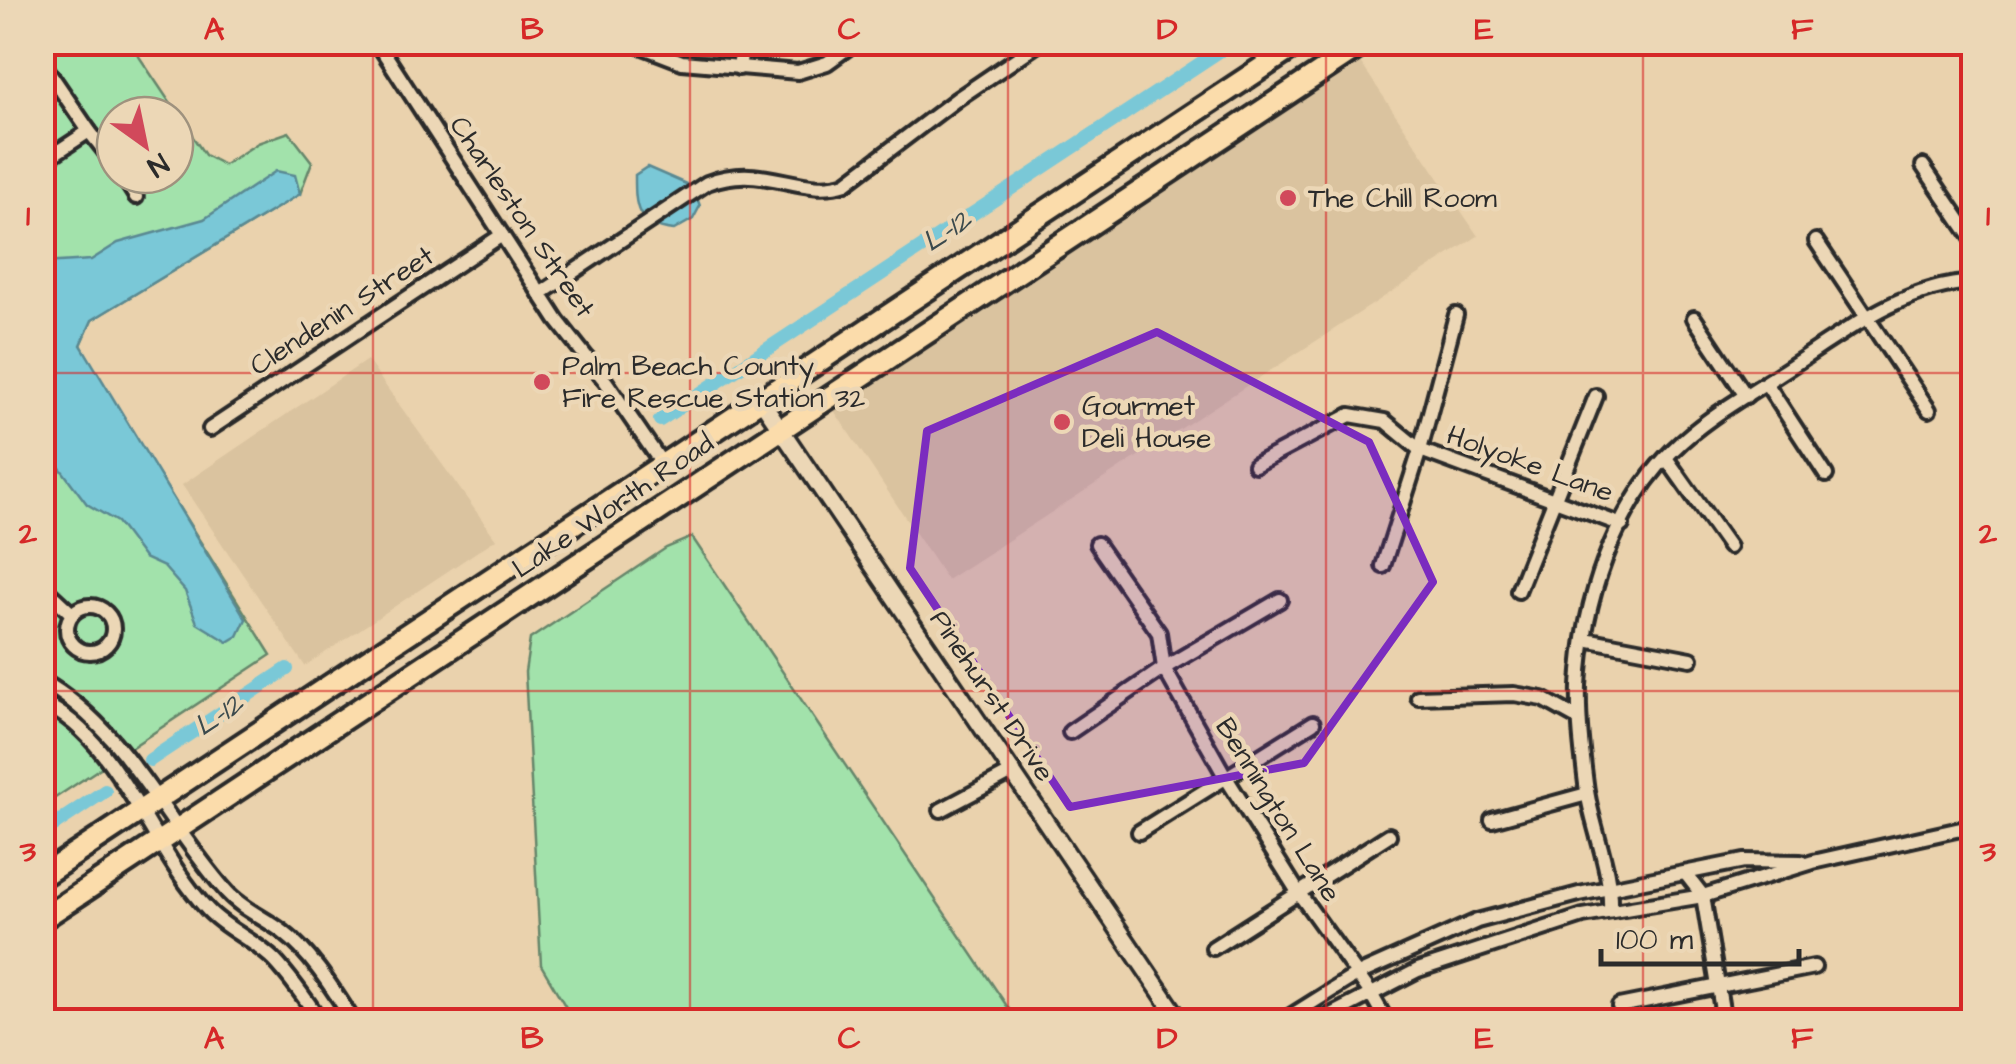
<svg xmlns="http://www.w3.org/2000/svg" width="2016" height="1064" font-family="'Architects Daughter',sans-serif">
<rect width="100%" height="100%" fill="#ead2ad"/>
<filter id="ink" filterUnits="userSpaceOnUse"><feTurbulence type="fractalNoise" baseFrequency=".01" numOctaves="2"/><feDisplacementMap in="SourceGraphic" scale="20" xChannelSelector="R" yChannelSelector="G"/><feConvolveMatrix kernelMatrix="1 2 1 2 8 2 1 2 1" color-interpolation-filters="sRGB"/></filter>
<g filter="url(#ink)">
<!-- built -->
<g fill="#dac39f">
<polygon points="1360,62 1478,236 947,580 831,406"/>
<polygon points="367,360 496,539 305,666 182,485"/>
</g>
<!-- green -->
<g fill="#a2e2ab" stroke="#66866b" stroke-width="2.5" fill-rule="evenodd">
<path d="M43,43H130L205,155L224,165L258,143L289,132L312,162L300,194L92,320L81,345L112,400L271,655L43,806ZM115,115H175V175H115Z"/>
<polygon points="692,537 1017,1021 574,1021 541,965 525,672 530,639 666,548"/>
</g>
<!-- water -->
<g fill="#7ac8d7" stroke="#5a8992" stroke-width="2.5">
<path d="M647,167L693,187L700,206L693,219L674,230C635,226 635,206 635,175Z"/>
<polygon points="276,171 295,175 300,194 92,320 81,345 246,619 238,636 228,642 197,623 185,591 164,567 144,558 117,522 87,504 43,445 43,263 91,260 118,243 204,219"/>
</g>
<g fill="none" stroke-linecap="round" stroke-linejoin="round">
<!-- canal -->
<g stroke="#7ac8d7" stroke-width="14">
<polyline points="660,420 1233,42"/>
<polyline points="150,760 287,669"/>
<polyline points="42,833 105,791"/>
</g>
<defs>
<g id="minor">
<polyline points="377,42 557,320 606,382 663,465"/>
<polyline points="630,42 682,62 798,72 827,63 856,42"/>
<polyline points="42,62 89,131 42,162"/>
<polyline points="739,68 743,42"/>
<polyline points="89,131 115,164"/>
<polyline points="1923,166 1974,241"/>
<polyline points="122,175 136,197"/>
<polyline points="1816,241 1929,410"/>
<path d="M540,294L707,183C764,161 800,198 846,183L957,99L1041,42"/>
<polyline points="1694,318 1746,396"/>
<polyline points="1766,383 1826,475"/>
<polyline points="210,429 502,235"/>
<polyline points="1666,458 1729,547"/>
<polyline points="1255,465 1350,415 1385,421 1420,450 1622,525"/>
<polyline points="1097,544 1159,633 1164,668 1225,776 1298,892 1370,992 1387,1022"/>
<polyline points="1383,566 1420,450 1456,315"/>
<polyline points="42,586 72,614"/>
<polyline points="1518,591 1596,396"/>
<circle cx="90" cy="629" r="23"/>
<polyline points="1585,639 1691,659"/>
<path d="M42,681C126,728 165,823 227,892C242,909 265,918 283,932C312,954 334,991 354,1022"/>
<polyline points="1418,697 1514,694 1543,699 1579,719"/>
<path d="M42,703C120,738 151,851 208,910C227,930 256,941 275,961C292,979 307,1001 321,1022"/>
<polyline points="1070,732 1164,668 1280,600"/>
<polyline points="941,810 1014,771"/>
<polyline points="1492,820 1587,794"/>
<polyline points="1139,832 1313,723"/>
<polyline points="1686,874 1703,896 1724,1022"/>
<path d="M1610,911C1612,867 1591,827 1586,784C1582,752 1578,719 1579,686C1583,604 1613,509 1673,450C1705,418 1746,396 1784,371C1843,333 1901,286 1974,282"/>
<polyline points="1213,948 1389,835"/>
<polyline points="1619,1006 1814,967"/>
<polyline points="1281,1022 1356,975 1477,921 1579,894 1744,861 1801,862"/>
<polyline points="1317,1022 1418,970 1583,916 1703,896 1813,862 1974,826"/>
</g>
<polyline id="tertiary" points="761,400 1181,1022"/>
<g id="primary">
<polyline points="42,876 1301,42"/>
<polyline points="42,919 1366,42"/>
</g>
</defs>
<!-- minor casing -->
<use href="#minor" stroke="#2b2b2b" stroke-width="20"/>
<!-- tertiary casing -->
<use href="#tertiary" stroke="#2b2b2b" stroke-width="22"/>
<!-- primary casing -->
<use href="#primary" stroke="#2b2b2b" stroke-width="28"/>
<!-- minor -->
<use href="#minor" stroke="#ecd7b6" stroke-width="12"/>
<!-- tertiary -->
<use href="#tertiary" stroke="#ecd7b6" stroke-width="15"/>
<!-- primary -->
<use href="#primary" stroke="#fbdcab" stroke-width="20"/>
</g>
</g>
<!-- marked area -->
<path fill="#7b2cbf" fill-opacity="0.2" stroke="#7b2cbf" stroke-width="8" stroke-linejoin="round" d="M1157,332L1369,442L1433,582L1304,763L1070,807L910,568L927,431Z"/>
<!-- grid -->
<path fill="none" stroke="#d62828" stroke-width="2.5" stroke-opacity="0.55" d="M373,42V1022M690,42V1022M1008,42V1022M1326,42V1022M1643,42V1022M42,373H1974M42,691H1974"/>
<!-- markers -->
<g fill="#d1495b" stroke="#ecd7b6" stroke-width="4">
<circle cx="1288" cy="198" r="10"/>
<circle cx="542" cy="382" r="10"/>
<circle cx="1062" cy="422" r="10"/>
</g>
<g text-anchor="middle" dominant-baseline="central" stroke-width="9" stroke-linejoin="round" paint-order="stroke">
<!-- poi labels -->
<g font-size="28" fill="#2b2b2b" stroke="#ecd7b6" text-anchor="start">
<text x="1308" y="198">The Chill Room</text>
<text x="562" y="366">Palm Beach County<tspan x="562" dy="32">Fire Rescue Station 32</tspan></text>
<text x="1082" y="406">Gourmet<tspan x="1082" dy="32">Deli House</tspan></text>
</g>
<!-- street labels -->
<g font-size="28" fill="#2b2b2b" stroke="#ecd7b6">
<text transform="translate(522 217) rotate(56)">Charleston Street</text>
<text transform="translate(342 311) rotate(-33)">Clendenin Street</text>
<text transform="translate(1530 464) rotate(20)">Holyoke Lane</text>
<text transform="translate(613 506) rotate(-34)">Lake Worth Road</text>
<text transform="translate(992 696) rotate(56)">Pinehurst Drive</text>
<text transform="translate(1278 810) rotate(58)">Bennington Lane</text>
</g>
<!-- water labels -->
<g font-size="30" font-style="italic" fill="#3b4a4d" stroke="#ecd7b6">
<text transform="translate(947 231) rotate(-33)">L-12</text>
<text transform="translate(219 715) rotate(-34)">L-12</text>
</g>
</g>
<!-- margin -->
<rect width="2016" height="1064" fill="none" stroke="#ecd7b6" stroke-width="110"/>
<!-- north arrow -->
<g transform="translate(145 145) rotate(147)"><circle r="48" fill="#ecd7b6" stroke="#9f927e" stroke-width="2.5"/>
<path d="M0-8L18 38L0 25L-18 38Z" fill="#d1495b"/>
<text y="-15" font-size="28" font-weight="bold" text-anchor="middle" fill="#2b2b2b">N</text>
</g>
<!-- scale -->
<path d="M1601 949v15h198v-15" fill="none" stroke="#2b2b2b" stroke-width="5"/>
<text x="1616" y="949" font-size="30" fill="#2b2b2b" stroke="#ecd7b6" stroke-width="8" paint-order="stroke">100 m</text>
<rect x="55" y="55" width="1906" height="954" fill="none" stroke="#d62828" stroke-width="4"/>
<g font-size="32" text-anchor="middle" font-weight="bold" fill="#d62828">
<text x="214" y="39">A</text>
<text x="532" y="39">B</text>
<text x="849" y="39">C</text>
<text x="1167" y="39">D</text>
<text x="1484" y="39">E</text>
<text x="1802" y="39">F</text>
<text x="28" y="225">1</text>
<text x="1988" y="225">1</text>
<text x="28" y="543">2</text>
<text x="1988" y="543">2</text>
<text x="28" y="861">3</text>
<text x="1988" y="861">3</text>
<text x="214" y="1048">A</text>
<text x="532" y="1048">B</text>
<text x="849" y="1048">C</text>
<text x="1167" y="1048">D</text>
<text x="1484" y="1048">E</text>
<text x="1802" y="1048">F</text>
</g>
</svg>
